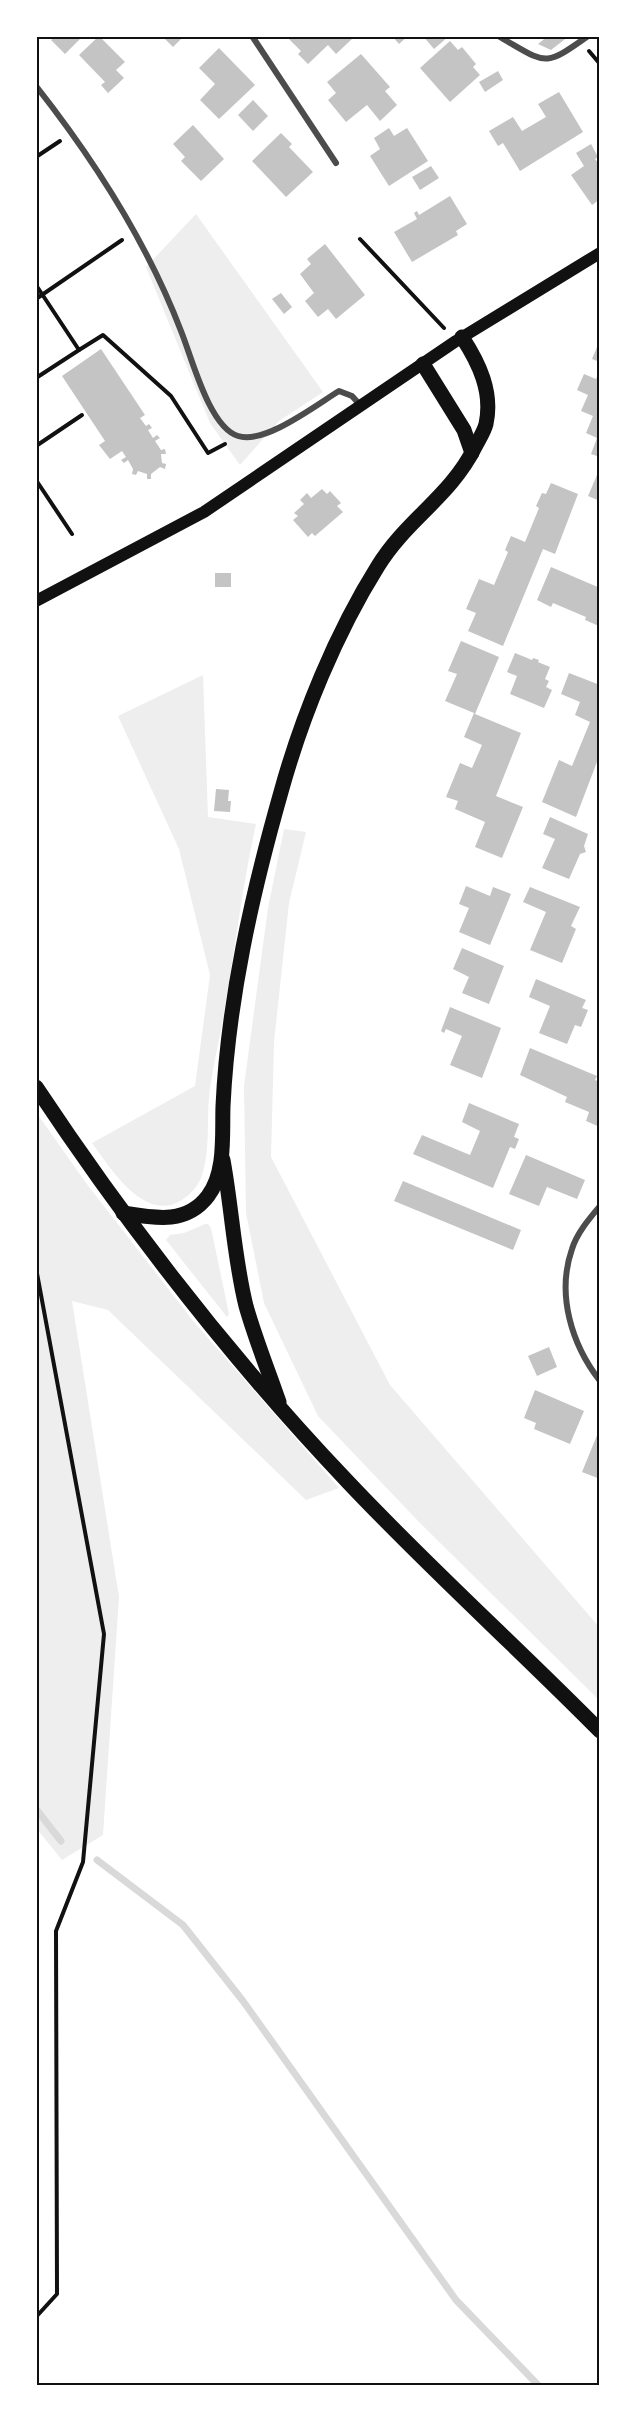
<svg xmlns="http://www.w3.org/2000/svg" width="636" height="2421" font-family="'Open Sans',sans-serif">
<rect width="100%" height="100%" fill="#fff"/>
<!-- green -->
<g fill="#eee">
<polygon points="196,214 323,392 279,421 240,465 210,423 146,267"/>
<path d="M203,675L208,817L256,824C243,883 236,941 226,1000C222,1030 214,1059 210,1089C206,1117 211,1148 202,1175C199,1185 191,1194 182,1200C144,1224 110,1167 92,1143L195,1086L210,975L179,849L118,716Z"/>
<polygon points="284,829 306,832 289,903 274,1042 271,1157 390,1385 600,1628 600,1701 419,1522 318,1416 264,1303 246,1213 244,1086 268,908"/>
<polygon points="36,1112 86,1183 194,1322 339,1488 306,1500 108,1310 72,1301 119,1597 103,1835 62,1860 36,1828"/>
<polygon points="205,1224 208,1224 211,1228 229,1314 227,1317 166,1240 170,1235 184,1233"/>
</g>
<g fill="none" stroke-linecap="round" stroke-linejoin="round">
<!-- stream -->
<g stroke="#d9d9d9" stroke-width="7">
<polyline points="36,1809 61,1841"/>
<polyline points="97,1860 183,1925 243,2001 456,2300 538,2385"/>
</g>
</g>
<!-- building -->
<g fill="#c4c4c4">
<polygon points="56,36 83,36 65,54 51,40"/>
<polygon points="99,36 125,62 116,70 124,78 108,93 101,85 105,82 79,55"/>
<polygon points="162,36 184,36 173,47"/>
<polygon points="291,36 349,36 352,39 336,54 328,45 308,64 298,54 301,51 288,38"/>
<polygon points="392,36 408,36 399,44"/>
<polygon points="423,36 449,36 434,49"/>
<polygon points="548,36 569,36 551,50 538,44"/>
<polygon points="450,41 458,50 462,47 476,64 473,67 480,75 450,102 420,68"/>
<polygon points="219,48 255,85 219,119 200,100 215,84 199,68"/>
<polygon points="361,54 390,87 385,91 397,105 380,121 367,105 346,122 328,100 336,93 327,82"/>
<polygon points="498,71 503,80 485,92 479,82"/>
<polygon points="559,92 583,132 520,171 503,143 498,146 489,131 513,117 522,131 546,117 538,104"/>
<polygon points="253,100 268,116 253,131 238,115"/>
<polygon points="193,125 224,159 201,181 181,161 185,157 173,144"/>
<polygon points="389,128 394,136 407,128 428,161 389,186 370,156 380,149 374,138"/>
<polygon points="281,133 292,144 289,147 313,172 286,197 252,161"/>
<polygon points="591,144 598,157 595,159 600,165 600,199 592,205 571,175 584,166 576,153"/>
<polygon points="431,166 439,178 420,190 412,177"/>
<polygon points="450,196 467,224 456,231 458,235 412,262 394,232 417,219 414,213 417,211 419,215"/>
<polygon points="325,244 365,295 336,319 328,309 318,317 305,301 314,293 300,274 311,264 307,259"/>
<polygon points="281,293 292,307 284,314 272,299"/>
<polygon points="600,340 600,362 592,359"/>
<polygon points="101,349 145,415 140,418 146,426 149,424 152,428 148,430 153,438 157,435 160,438 155,441 161,450 165,449 166,454 161,454 162,463 166,464 165,469 160,467 151,474 151,479 147,479 147,474 138,471 136,475 132,474 133,469 128,460 124,463 121,460 126,457 122,451 110,459 99,445 105,441 62,376"/>
<polygon points="600,370 600,457 591,454 597,438 586,433 593,416 581,411 588,395 577,390 584,374 596,379"/>
<polygon points="600,468 600,501 588,496"/>
<polygon points="551,483 578,494 555,554 543,549 503,646 468,631 476,613 466,609 479,579 494,585 508,552 505,550 511,536 525,542 539,508 536,506 542,493 546,494"/>
<polygon points="322,489 327,494 330,491 341,503 337,506 343,512 315,536 312,533 308,537 293,520 298,516 294,513 304,504 300,500 307,493 311,498"/>
<polygon points="551,567 600,588 599,626 585,620 586,617 553,603 551,607 537,600"/>
<rect x="215" y="573" width="16" height="14"/>
<polygon points="461,641 499,657 475,714 521,733 496,796 523,807 502,858 475,847 485,822 455,809 458,801 446,797 460,763 472,768 482,745 464,737 474,713 445,701 457,674 448,671"/>
<polygon points="515,653 532,660 533,658 539,660 538,662 550,667 545,679 549,681 546,687 552,690 544,708 510,694 517,676 507,672"/>
<polygon points="569,673 600,685 600,754 576,817 542,802 559,760 572,766 590,722 575,715 580,702 561,694"/>
<polygon points="216,789 229,790 228,801 231,801 230,812 214,811"/>
<polygon points="550,817 588,834 584,846 586,852 580,854 569,879 542,868 555,839 543,834"/>
<polygon points="466,886 490,896 493,887 511,894 490,945 459,932 469,908 459,904"/>
<polygon points="530,887 580,907 571,926 576,929 562,963 530,950 546,912 523,902"/>
<polygon points="462,948 504,966 489,1004 462,993 469,977 453,969"/>
<polygon points="536,979 586,1000 582,1008 588,1010 581,1027 575,1025 567,1044 539,1033 550,1006 529,997"/>
<polygon points="450,1007 501,1028 482,1078 450,1065 462,1036 446,1029 444,1033 441,1031"/>
<polygon points="530,1048 597,1076 595,1080 600,1082 600,1127 586,1121 589,1112 565,1102 567,1097 520,1075"/>
<polygon points="469,1103 519,1124 514,1137 519,1139 515,1149 510,1147 493,1188 413,1154 422,1135 470,1155 480,1131 462,1122"/>
<polygon points="526,1155 585,1180 577,1199 547,1187 539,1206 509,1194"/>
<polygon points="403,1181 521,1230 513,1250 394,1201"/>
<polygon points="549,1347 557,1367 537,1376 528,1356"/>
<polygon points="535,1390 584,1411 570,1444 534,1429 536,1423 524,1418"/>
<polygon points="600,1428 600,1479 582,1472"/>
</g>
<g fill="none" stroke-linecap="round" stroke-linejoin="round">
<!-- path -->
<g stroke="#111" stroke-width="4">
<polyline points="589,51 600,64"/>
<polyline points="36,157 60,141"/>
<polyline points="360,239 444,328"/>
<polyline points="36,285 79,350 103,335 171,396 208,453 225,444"/>
<polyline points="36,299 122,240"/>
<polyline points="36,378 79,350"/>
<polyline points="36,446 82,415"/>
<polyline points="36,480 72,534"/>
<polyline points="36,1268 104,1634 83,1862 56,1931 57,2294 36,2317"/>
</g>
<!-- minor -->
<g stroke="#4c4c4c" stroke-width="6">
<polyline points="252,36 336,163"/>
<path d="M498,36C546,63 542,69 588,36"/>
<path d="M36,86C95,161 147,242 181,331C192,358 209,427 238,436C264,445 316,405 339,391L352,396L362,407"/>
<path d="M600,1206C589,1219 577,1233 572,1249C556,1295 572,1345 600,1381"/>
</g>
<!-- secondary -->
<polyline stroke="#111" stroke-width="12" points="36,601 204,512 456,341 600,253"/>
<!-- primary -->
<g stroke="#111" stroke-width="15">
<polyline points="423,364 464,430 472,453"/>
<path d="M36,1087C129,1227 232,1360 348,1482C429,1568 517,1647 600,1731"/>
<path d="M223,1160C232,1209 234,1258 246,1306C255,1338 268,1370 279,1402"/>
<path d="M123,1213C154,1218 186,1225 208,1196C226,1172 222,1135 223,1106C228,1000 252,894 281,792C302,716 336,633 378,566C407,519 450,497 475,447C479,439 484,432 486,424C493,392 479,363 462,337"/>
</g>
</g>
<!-- border -->
<rect width="636" height="2421" fill="none" stroke="#ffffff" stroke-width="75"/>
<rect x="38" y="38" width="560" height="2346" fill="none" stroke="#111" stroke-width="2"/>
</svg>
